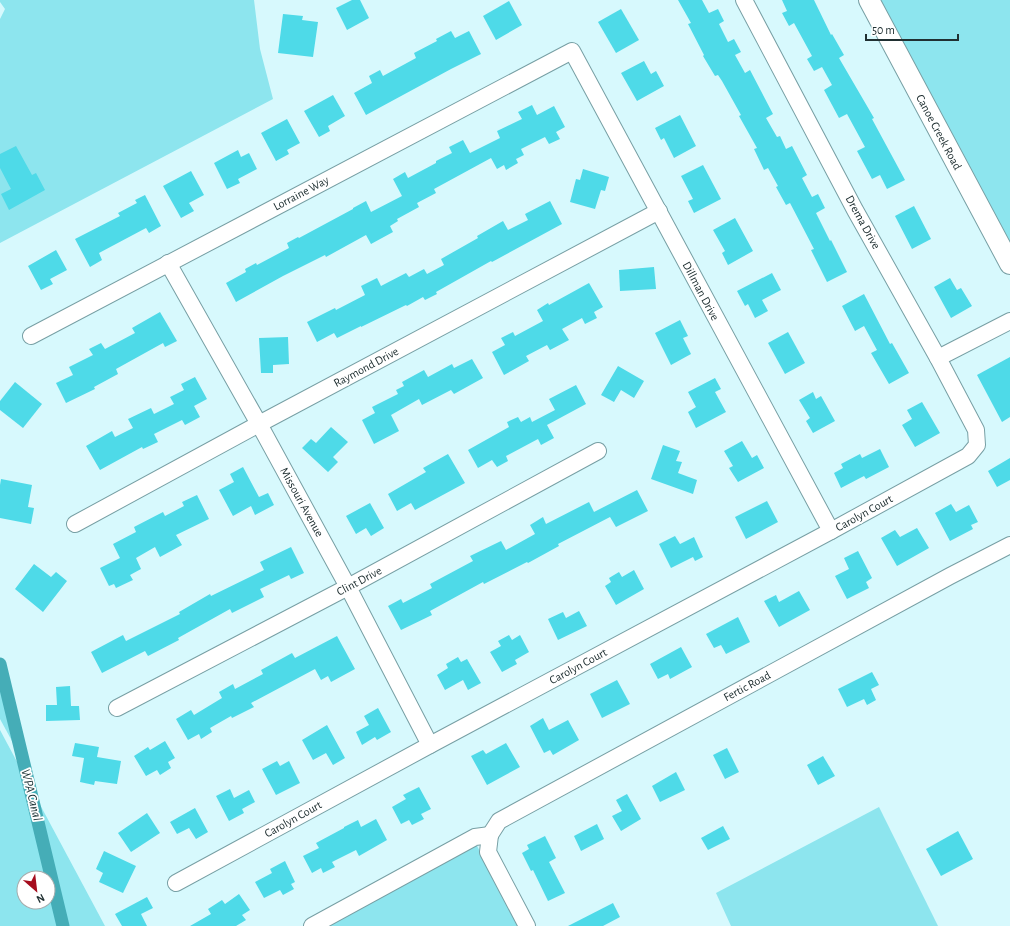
<svg xmlns="http://www.w3.org/2000/svg" width="1010" height="926" font-family="'Alegreya Sans',sans-serif">
<rect width="100%" height="100%" fill="#d7f9fd"/>
<!-- green -->
<g fill="#8de5ee" fill-rule="evenodd">
<polygon points="0,0 254,0 260,49 273,99 0,243 0,19 5,9 0,2"/>
<polygon points="876,0 1010,0 1010,250"/>
<polygon points="0,678 18,752 0,719"/>
<path d="M0,730L105,926H0ZM24,878H48V902H24Z"/>
<polygon points="879,807 938,926 731,926 716,893"/>
<polygon points="475,842 519,926 318,926"/>
</g>
<g fill="none" stroke-linecap="round" stroke-linejoin="round">
<!-- canal -->
<polyline stroke="#45adb7" stroke-width="13" points="0,664 63,926"/>
</g>
<!-- building -->
<g fill="#4edae8">
<polygon points="352,0 360,0 369,18 347,30 336,8"/>
<polygon points="678,0 702,0 709,13 718,9 724,21 719,24 728,42 734,39 741,52 735,55 745,73 750,70 773,114 766,118 777,137 780,136 786,149 792,146 807,175 802,178 812,197 818,194 825,208 816,213 830,241 831,240 847,272 827,282 811,250 814,249 790,203 786,205 776,187 778,186 768,168 764,170 754,149 757,148 739,116 741,115 722,81 718,75 715,76 703,56 704,55 688,24 691,23"/>
<polygon points="782,0 814,0 831,35 832,34 844,55 839,58 874,118 872,119 905,180 887,189 880,175 872,179 857,151 865,147 847,114 839,118 824,90 832,85 822,67 814,71 807,59 812,56 794,23 789,26 782,13 787,11"/>
<polygon points="509,1 522,25 496,40 483,16"/>
<polygon points="621,9 639,40 616,53 598,22"/>
<polygon points="283,14 303,16 302,20 318,22 313,57 278,53"/>
<polygon points="451,31 455,38 469,31 481,54 451,69 366,115 354,93 372,83 369,76 380,70 383,76 416,58 414,53 437,41 436,39"/>
<polygon points="644,61 651,74 656,71 664,86 637,101 621,73"/>
<polygon points="333,95 345,116 328,126 330,131 319,137 304,111"/>
<polygon points="532,105 537,115 554,106 565,127 556,132 560,139 549,144 545,137 521,149 524,155 516,159 518,163 506,170 504,165 497,169 491,158 434,189 436,193 417,203 419,207 397,219 398,221 390,226 393,232 371,244 366,235 326,257 325,255 283,276 236,302 226,283 246,272 245,269 256,263 257,265 289,248 287,243 298,237 299,238 353,209 353,208 366,201 371,212 402,196 393,179 405,172 408,178 436,163 436,161 452,153 449,147 463,140 470,153 500,138 497,131 522,119 518,112"/>
<polygon points="680,115 696,146 674,158 664,138 661,140 655,128"/>
<polygon points="287,119 300,143 287,150 289,154 276,161 261,133"/>
<polygon points="16,146 32,175 36,173 45,190 9,210 1,194 11,189 0,168 0,154"/>
<polygon points="238,150 241,157 249,153 257,169 238,179 240,183 227,189 214,163"/>
<polygon points="703,165 721,199 694,213 688,201 693,199 681,176"/>
<polygon points="583,169 609,177 605,191 601,190 595,209 570,202 576,179 580,180"/>
<polygon points="191,171 204,195 189,203 194,211 181,218 163,186"/>
<polygon points="145,195 161,226 149,233 146,228 99,253 102,260 90,267 75,239 120,216 118,213 137,203 135,200"/>
<polygon points="550,201 562,224 492,262 491,261 436,292 437,294 425,300 423,297 407,306 406,305 361,327 361,326 337,338 334,333 317,342 307,322 335,308 336,310 365,295 361,286 377,278 381,286 406,273 409,277 424,269 427,274 444,265 441,259 478,238 477,236 503,221 508,230 528,220 525,214"/>
<polygon points="914,206 931,239 912,249 895,216"/>
<polygon points="735,218 753,251 728,265 722,253 725,251 713,230"/>
<polygon points="56,250 67,270 50,279 53,284 41,290 28,266"/>
<polygon points="654,267 656,289 620,291 619,270"/>
<polygon points="772,273 781,290 762,300 768,311 755,318 748,304 745,306 737,291"/>
<polygon points="950,278 957,290 961,288 972,306 951,318 934,287"/>
<polygon points="589,283 603,307 594,312 597,318 585,324 582,318 562,329 569,340 550,350 547,345 526,356 529,361 504,375 492,352 505,345 501,338 513,332 515,336 543,321 537,310 548,303 549,305"/>
<polygon points="864,294 890,344 892,343 909,373 889,384 871,353 877,350 864,326 855,331 842,306"/>
<polygon points="160,312 177,341 165,347 163,343 116,369 118,374 94,387 95,389 66,403 56,383 73,375 69,367 93,355 89,349 101,343 105,349 135,333 132,328"/>
<polygon points="680,320 688,336 683,338 691,354 671,365 655,333"/>
<polygon points="788,332 805,363 785,374 768,343"/>
<polygon points="288,337 289,364 273,365 273,373 261,373 259,338"/>
<polygon points="1010,357 1010,417 1002,422 977,375"/>
<polygon points="472,359 483,378 454,394 451,390 422,405 419,399 391,415 399,431 374,444 362,420 375,413 372,407 398,394 396,390 404,386 402,382 424,370 428,377 452,364 454,368"/>
<polygon points="618,366 644,381 634,398 621,390 614,402 601,395"/>
<polygon points="195,377 207,399 194,406 200,417 185,425 182,420 154,434 158,442 143,449 142,447 100,470 86,446 112,431 115,437 133,428 128,419 151,408 154,414 174,404 170,397 184,390 181,384"/>
<polygon points="715,378 721,389 715,392 726,412 696,428 688,412 696,407 688,392"/>
<polygon points="15,382 42,404 23,428 0,410 0,401"/>
<polygon points="576,385 586,404 547,425 554,438 541,445 538,439 506,456 508,461 497,467 492,460 478,468 468,450 509,427 507,422 518,417 521,422 530,417 532,422 555,410 549,399"/>
<polygon points="813,392 816,399 821,396 835,421 813,433 806,421 810,418 799,400"/>
<polygon points="922,402 940,433 915,447 902,425 912,419 907,410"/>
<polygon points="331,427 348,442 333,457 338,462 328,472 302,448 311,439 316,443"/>
<polygon points="742,441 752,458 757,455 764,468 738,482 729,468 733,466 724,451"/>
<polygon points="663,445 680,451 676,461 682,462 678,473 697,480 693,494 651,479"/>
<polygon points="880,449 889,467 866,479 864,476 841,488 834,473 843,468 841,464 860,454 862,458"/>
<polygon points="448,454 465,483 415,510 411,503 397,511 388,494 426,472 423,468"/>
<polygon points="1010,458 1010,480 997,487 988,471"/>
<polygon points="243,467 259,497 268,493 274,505 255,515 251,506 233,516 219,490 234,482 230,474"/>
<polygon points="1,479 32,485 28,507 34,508 31,524 0,518 0,485"/>
<polygon points="637,490 648,511 616,527 610,517 558,544 559,546 528,563 527,562 484,584 483,582 430,611 432,615 401,630 388,606 401,599 403,603 432,588 430,584 473,561 470,556 501,541 506,550 535,534 530,525 543,517 546,524 589,502 594,512"/>
<polygon points="197,495 209,519 176,535 182,545 160,557 155,547 136,558 141,569 130,575 133,580 116,588 114,584 109,586 100,568 120,558 113,544 136,532 134,527 163,512 165,516 184,506 182,502"/>
<polygon points="767,501 778,522 746,539 735,517"/>
<polygon points="370,503 384,528 371,536 366,528 356,534 346,516"/>
<polygon points="951,504 956,512 969,505 978,522 971,525 973,529 950,541 935,513"/>
<polygon points="917,528 929,548 897,566 881,538 895,530 900,537"/>
<polygon points="675,536 680,544 694,537 703,557 695,561 693,557 671,568 659,544"/>
<polygon points="291,547 304,573 291,579 289,575 260,589 264,597 232,613 230,609 178,638 179,640 148,656 145,651 102,673 91,652 123,635 126,641 180,614 179,612 210,594 211,596 264,570 260,562"/>
<polygon points="858,551 872,578 866,582 869,588 847,599 835,576 849,569 844,558"/>
<polygon points="34,564 51,577 56,572 67,581 43,612 15,589"/>
<polygon points="634,570 644,589 616,605 605,586 611,582 609,578 619,572 622,577"/>
<polygon points="799,591 810,610 779,627 764,601 776,595 779,602"/>
<polygon points="579,611 587,626 558,640 548,619 563,612 566,618"/>
<polygon points="738,617 750,642 726,654 721,645 714,648 706,634"/>
<polygon points="509,635 512,640 520,635 529,652 515,660 517,664 502,672 490,652 501,646 498,641"/>
<polygon points="337,636 355,669 331,682 328,676 321,680 315,669 251,703 254,707 232,718 231,716 210,728 212,732 201,739 199,734 188,740 176,719 191,710 194,715 222,698 219,692 233,684 235,689 263,674 261,670 292,653 295,658"/>
<polygon points="681,647 692,667 670,679 668,674 658,679 650,664"/>
<polygon points="458,657 461,662 467,659 481,683 468,690 463,680 445,690 437,675 448,668 446,664"/>
<polygon points="872,672 879,685 871,689 876,700 867,705 864,699 847,707 838,689"/>
<polygon points="617,680 630,704 602,718 590,694"/>
<polygon points="70,686 71,706 79,706 80,720 46,721 46,705 57,705 56,687"/>
<polygon points="378,708 391,732 377,740 375,737 362,745 356,732 369,725 364,716"/>
<polygon points="543,718 549,730 568,720 579,740 553,755 550,750 544,753 530,726"/>
<polygon points="327,725 345,758 333,765 326,753 313,760 302,740"/>
<polygon points="165,741 175,758 168,762 171,768 160,775 157,770 146,776 134,756 148,747 150,750"/>
<polygon points="75,743 99,747 97,757 121,761 117,784 95,781 94,785 80,782 84,758 72,756"/>
<polygon points="506,743 520,767 487,785 471,756 483,750 486,754"/>
<polygon points="727,748 739,772 725,779 713,755"/>
<polygon points="823,756 835,776 818,785 807,765"/>
<polygon points="277,761 280,766 289,761 300,783 276,795 262,769"/>
<polygon points="676,772 685,790 660,802 652,786"/>
<polygon points="419,787 431,809 421,814 424,819 412,825 409,820 401,824 392,807 406,799 403,795"/>
<polygon points="230,789 234,798 249,790 255,802 242,809 244,813 229,821 216,796"/>
<polygon points="627,794 641,819 621,831 612,816 622,811 616,800"/>
<polygon points="195,808 208,832 196,839 189,828 177,834 170,822"/>
<polygon points="147,813 160,833 131,852 118,833"/>
<polygon points="376,819 387,840 359,856 356,850 332,862 335,867 323,873 321,868 312,873 303,856 319,848 316,843 344,828 344,827 358,820 361,827"/>
<polygon points="597,824 604,839 581,851 574,836"/>
<polygon points="723,826 730,839 708,850 701,838"/>
<polygon points="958,831 973,859 941,876 926,849"/>
<polygon points="545,836 556,858 549,862 565,893 548,901 533,870 531,871 522,853 529,849 527,845"/>
<polygon points="104,851 136,866 123,893 99,882 103,873 96,869"/>
<polygon points="285,861 295,882 291,884 294,889 283,895 280,890 264,898 255,882 272,873 270,869"/>
<polygon points="239,894 250,910 242,915 246,920 236,926 190,926 211,914 208,909 222,900 225,904"/>
<polygon points="147,897 153,908 141,914 147,926 122,926 115,914"/>
<polygon points="613,903 620,917 603,926 568,926"/>
</g>
<g fill="none" stroke-linecap="round" stroke-linejoin="round">
<defs>
<g id="minor">
<polyline points="168,263 259,424 348,587 430,745"/>
<polyline points="31,336 572,51 831,531"/>
<polyline points="938,358 1010,321"/>
<polyline points="75,524 259,424 659,211"/>
<polyline points="117,708 348,587 598,451"/>
<polyline points="490,835 499,821 950,576 1010,545"/>
<polyline points="490,835 488,852 527,926"/>
<polyline points="176,883 430,745 831,531 968,456 977,445 976,430 938,358 855,210 744,0"/>
<polyline points="312,926 475,837 490,835"/>
</g>
<polyline id="major" points="869,0 1010,264"/>
</defs>
<!-- minor casing -->
<use href="#minor" stroke="#779fa4" stroke-width="18"/>
<!-- major casing -->
<use href="#major" stroke="#779fa4" stroke-width="22"/>
<!-- minor -->
<use href="#minor" stroke="#fff" stroke-width="16"/>
<!-- major -->
<use href="#major" stroke="#fff" stroke-width="20"/>
</g>
<g text-anchor="middle" dominant-baseline="central" stroke-width="3.5" stroke-linejoin="round" paint-order="stroke">
<!-- street labels -->
<g font-size="12" fill="#203032" stroke="#fff">
<text transform="translate(939 132) rotate(62)">Canoe Creek Road</text>
<text transform="translate(301 193) rotate(-28)">Lorraine Way</text>
<text transform="translate(863 222) rotate(61)">Drema Drive</text>
<text transform="translate(701 291) rotate(62)">Dillman Drive</text>
<text transform="translate(366 367) rotate(-28)">Raymond Drive</text>
<text transform="translate(302 502) rotate(61)">Missouri Avenue</text>
<text transform="translate(864 513) rotate(-29)">Carolyn Court</text>
<text transform="translate(359 581) rotate(-28)">Clint Drive</text>
<text transform="translate(578 666) rotate(-28)">Carolyn Court</text>
<text transform="translate(747 686) rotate(-28)">Fertic Road</text>
<text transform="translate(293 819) rotate(-29)">Carolyn Court</text>
</g>
<!-- water labels -->
<g font-size="13" font-style="italic" fill="#182f32" stroke="#fff">
<text transform="translate(31 795) rotate(76)">WPA Canal</text>
</g>
</g>
<!-- north arrow -->
<g transform="translate(36 890) rotate(152)"><circle r="19" fill="#ffffff" stroke="#a6acad"/>
<path d="M0-3L7 15L0 10L-7 15Z" fill="#a50d1e"/>
<text y="-6" font-size="11" font-weight="bold" text-anchor="middle" fill="#203032">N</text>
</g>
<!-- scale -->
<path d="M866 34v6h92v-6" fill="none" stroke="#203032" stroke-width="2"/>
<text x="872" y="34" font-size="12" fill="#203032" stroke="#ffffff" stroke-width="3" paint-order="stroke">50 m</text>
</svg>
